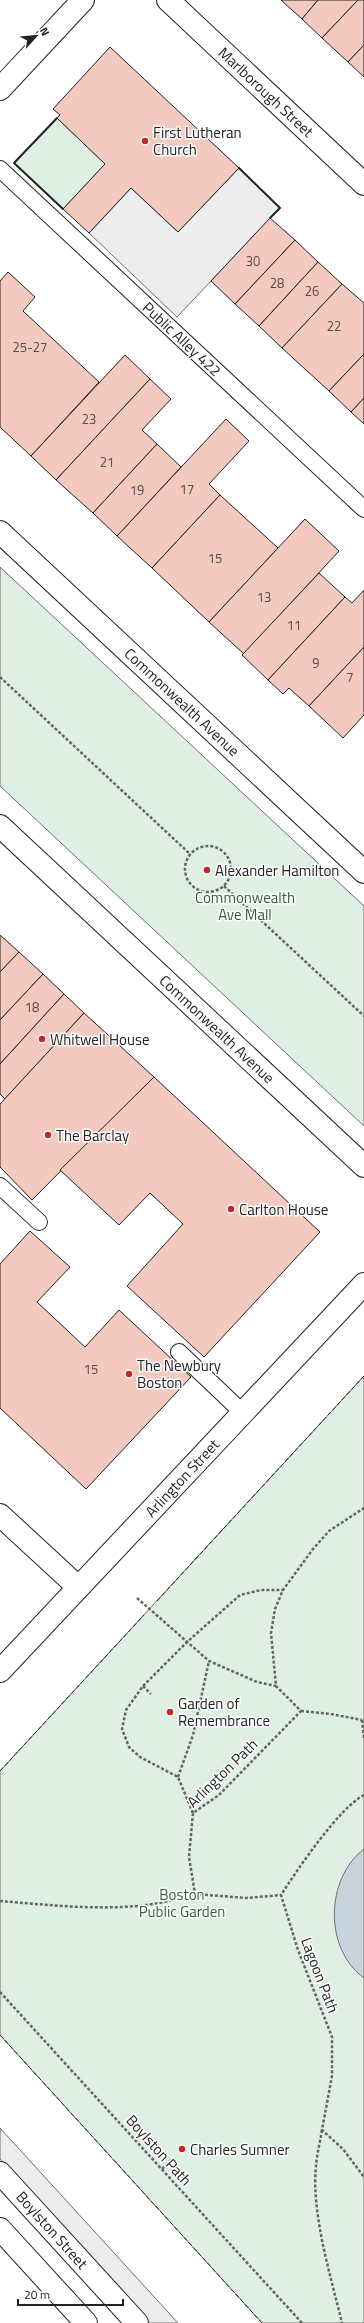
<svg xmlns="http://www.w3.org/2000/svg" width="364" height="2323" font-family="'Titillium Web',sans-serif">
<rect width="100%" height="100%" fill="#fff"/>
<!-- green -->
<g fill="#e0efe3" stroke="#6f6f6f">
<polygon points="57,118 105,164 63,209 14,163"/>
<polygon points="0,567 364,906 364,1126 0,786"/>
<polygon points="364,1376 364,2323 262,2323 0,2035 0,1771"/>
</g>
<!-- parking -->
<g fill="#ededed" stroke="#6f6f6f">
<polygon points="239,168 280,208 177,317 89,233 131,188 178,232"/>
<polygon points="0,2128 178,2323 148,2323 104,2275 0,2159"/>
</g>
<!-- water -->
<path fill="#c7d3dd" stroke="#6f6f6f" d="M364,1849V1978C324,1949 325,1879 364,1849Z"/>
<!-- building -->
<g fill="#f3c9c0" stroke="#222">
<polygon points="281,0 318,0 302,19"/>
<polygon points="318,0 358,0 322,38 302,19"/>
<polygon points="358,0 364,0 364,45 348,62 322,38"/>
<polygon points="364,45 364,77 348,62"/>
<polygon points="110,47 239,168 178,232 131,188 89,233 63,209 105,164 57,118 60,115 53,109"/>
<polygon points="270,218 295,240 235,304 211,281"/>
<polygon points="295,240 318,262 259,326 235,304"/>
<polygon points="318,262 342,284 282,348 259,326"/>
<polygon points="8,272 35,297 23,311 99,382 31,456 0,427 0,281"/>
<polygon points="342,284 364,303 364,354 329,391 282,348"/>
<polygon points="364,354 364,398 351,412 329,391"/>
<polygon points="125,355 150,379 56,480 31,456"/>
<polygon points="150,379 171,399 142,430 157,444 93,513 56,480"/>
<polygon points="364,398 364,424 351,412"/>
<polygon points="226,419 249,441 209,484 220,495 152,568 117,536"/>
<polygon points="157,444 181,467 117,536 93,513"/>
<polygon points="220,495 278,548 209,622 152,568"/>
<polygon points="305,519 339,551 244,654 209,622"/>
<polygon points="319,573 345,597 268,680 242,655"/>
<polygon points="364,590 364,647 309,706 289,688 283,694 268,680 345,597 352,603"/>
<polygon points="364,647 364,715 343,738 309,706"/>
<polygon points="0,935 19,952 0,972"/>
<polygon points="19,952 43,974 0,1020 0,972"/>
<polygon points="43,974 64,994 0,1064 0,1020"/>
<polygon points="64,994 84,1013 5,1099 0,1094 0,1064"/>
<polygon points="84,1013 154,1077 32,1200 0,1167 0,1104"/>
<polygon points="154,1077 320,1232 204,1357 127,1286 183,1224 150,1193 119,1225 60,1170"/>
<polygon points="30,1231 70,1267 37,1302 85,1347 119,1310 191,1377 86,1489 0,1408 0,1264"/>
</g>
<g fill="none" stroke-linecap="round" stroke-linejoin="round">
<defs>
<g id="service">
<polyline points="0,169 364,509"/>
<polyline points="0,1186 39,1222"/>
<polyline points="179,1352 243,1413"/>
</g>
<polyline id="minor" points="168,0 364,184"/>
<polyline id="secondary" points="0,1515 78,1587"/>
<g id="primary">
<polyline points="0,89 83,0"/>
<polyline points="0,532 364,872"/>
<polyline points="0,826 364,1166"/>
<polyline points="0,1671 364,1284"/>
<polyline points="0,2173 137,2323"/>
<polyline points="0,2229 86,2323"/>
</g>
</defs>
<!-- service casing -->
<use href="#service" stroke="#222" stroke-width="18"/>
<!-- minor casing -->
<use href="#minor" stroke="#222" stroke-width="24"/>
<!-- secondary casing -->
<use href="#secondary" stroke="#222" stroke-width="24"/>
<!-- primary casing -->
<use href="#primary" stroke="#222" stroke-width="24"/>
<!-- path -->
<g stroke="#646464" stroke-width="2.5" stroke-dasharray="3 2" stroke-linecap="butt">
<polyline points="0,677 190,854"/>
<circle cx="208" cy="869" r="23"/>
<polyline points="224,886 364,1016"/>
<polyline points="137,1598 209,1661 257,1682 276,1686"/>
<polyline points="143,1686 151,1694"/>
<polyline points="301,1711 331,1714 362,1720"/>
<polyline points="362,1720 364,1738"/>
<polyline points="178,1777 193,1735 209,1661"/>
<path d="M364,1795C339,1808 297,1870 281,1895L298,1950L332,2037V2076L322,2130L343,2149L364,2177"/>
<polyline points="193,1813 178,1777 140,1757 129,1747 122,1729 126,1710 143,1686 187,1642 240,1595 261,1590 283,1590"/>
<polyline points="195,1894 246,1898 281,1895"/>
<path d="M0,1901C49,1905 111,1912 159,1903C171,1901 183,1897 195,1894L189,1857L193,1813L219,1795L301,1711L276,1686L271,1633L275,1609L283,1590L313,1549L329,1531L364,1508"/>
<polyline points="0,1992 302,2323"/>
<path d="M322,2130C320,2142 317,2154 316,2166C311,2213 331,2277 342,2323"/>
<polyline points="162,2169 172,2159"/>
</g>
<!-- service -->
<use href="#service" stroke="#fff" stroke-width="16"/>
<!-- minor -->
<use href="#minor" stroke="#fff" stroke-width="22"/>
<!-- secondary -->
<use href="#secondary" stroke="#fff" stroke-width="22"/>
<!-- primary -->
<use href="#primary" stroke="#fff" stroke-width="22"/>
<!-- fence -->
<g stroke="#222" stroke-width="1" stroke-dasharray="5 2" stroke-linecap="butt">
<polyline points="157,1601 364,1376"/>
<polyline points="0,1771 144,1615"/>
<polyline points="0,2035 262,2323"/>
</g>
<!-- wall -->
<g stroke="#222" stroke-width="2">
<polyline points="57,118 14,163 63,209"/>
<polyline points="239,168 280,208 270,218"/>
</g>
</g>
<!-- markers -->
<g fill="#c62828" stroke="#fff" stroke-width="1.5">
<circle cx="145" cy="141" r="4"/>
<circle cx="207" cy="870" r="4"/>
<circle cx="42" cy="1039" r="4"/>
<circle cx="48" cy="1135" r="4"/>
<circle cx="231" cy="1209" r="4"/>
<circle cx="129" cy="1374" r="4"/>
<circle cx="170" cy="1712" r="4"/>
<circle cx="182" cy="2149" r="4"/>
</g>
<g text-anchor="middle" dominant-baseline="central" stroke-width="3" stroke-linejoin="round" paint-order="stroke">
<!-- number labels -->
<g font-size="13" fill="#564c4a">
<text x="253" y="261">30</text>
<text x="277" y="283">28</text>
<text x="312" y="291">26</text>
<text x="334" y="326">22</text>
<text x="30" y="347">25-27</text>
<text x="89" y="419">23</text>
<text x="107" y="462">21</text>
<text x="187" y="489">17</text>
<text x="137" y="490">19</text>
<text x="215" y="558">15</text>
<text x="264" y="597">13</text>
<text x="294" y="625">11</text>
<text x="316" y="663">9</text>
<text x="350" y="677">7</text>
<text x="32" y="1007">18</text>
<text x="91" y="1369">15</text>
</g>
<!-- street labels -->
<g font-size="15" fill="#222" stroke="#fff">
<text transform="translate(266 92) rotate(43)">Marlborough Street</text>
<text transform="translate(182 339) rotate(43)">Public Alley 422</text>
<text transform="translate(182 702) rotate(43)">Commonwealth Avenue</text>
<text transform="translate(217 1029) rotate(43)">Commonwealth Avenue</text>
<text transform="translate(182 1478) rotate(-47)">Arlington Street</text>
<text transform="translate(222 1773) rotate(-44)">Arlington Path</text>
<text transform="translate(320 1975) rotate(69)">Lagoon Path</text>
<text transform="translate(159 2150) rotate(48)">Boylston Path</text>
<text transform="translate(52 2230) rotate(48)">Boylston Street</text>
</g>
<!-- poi labels -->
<g font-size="15" fill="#222" stroke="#fff" text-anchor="start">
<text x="153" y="132">First Lutheran<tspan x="153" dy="17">Church</tspan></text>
<text x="215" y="870">Alexander Hamilton</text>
<text x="50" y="1039">Whitwell House</text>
<text x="56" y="1135">The Barclay</text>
<text x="239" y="1209">Carlton House</text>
<text x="137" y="1365">The Newbury<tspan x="137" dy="17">Boston</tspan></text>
<text x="178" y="1703">Garden of<tspan x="178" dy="17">Remembrance</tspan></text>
<text x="190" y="2149">Charles Sumner</text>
</g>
<!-- park labels -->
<g font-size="15" fill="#2f5e38" stroke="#fff">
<text x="245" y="897">Commonwealth<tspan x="245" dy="17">Ave Mall</tspan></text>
<text x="182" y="1894">Boston<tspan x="182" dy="17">Public Garden</tspan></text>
</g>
</g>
<!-- north arrow -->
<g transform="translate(36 36) rotate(63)" stroke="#ffffff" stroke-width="3" paint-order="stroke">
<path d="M0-3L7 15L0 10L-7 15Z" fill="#222222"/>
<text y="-6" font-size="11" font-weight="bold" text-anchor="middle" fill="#222222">N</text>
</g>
<!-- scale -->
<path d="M18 2299v6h105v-6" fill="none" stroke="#222222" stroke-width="2"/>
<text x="24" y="2299" font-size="12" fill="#222222" stroke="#ffffff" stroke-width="3" paint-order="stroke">20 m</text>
</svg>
